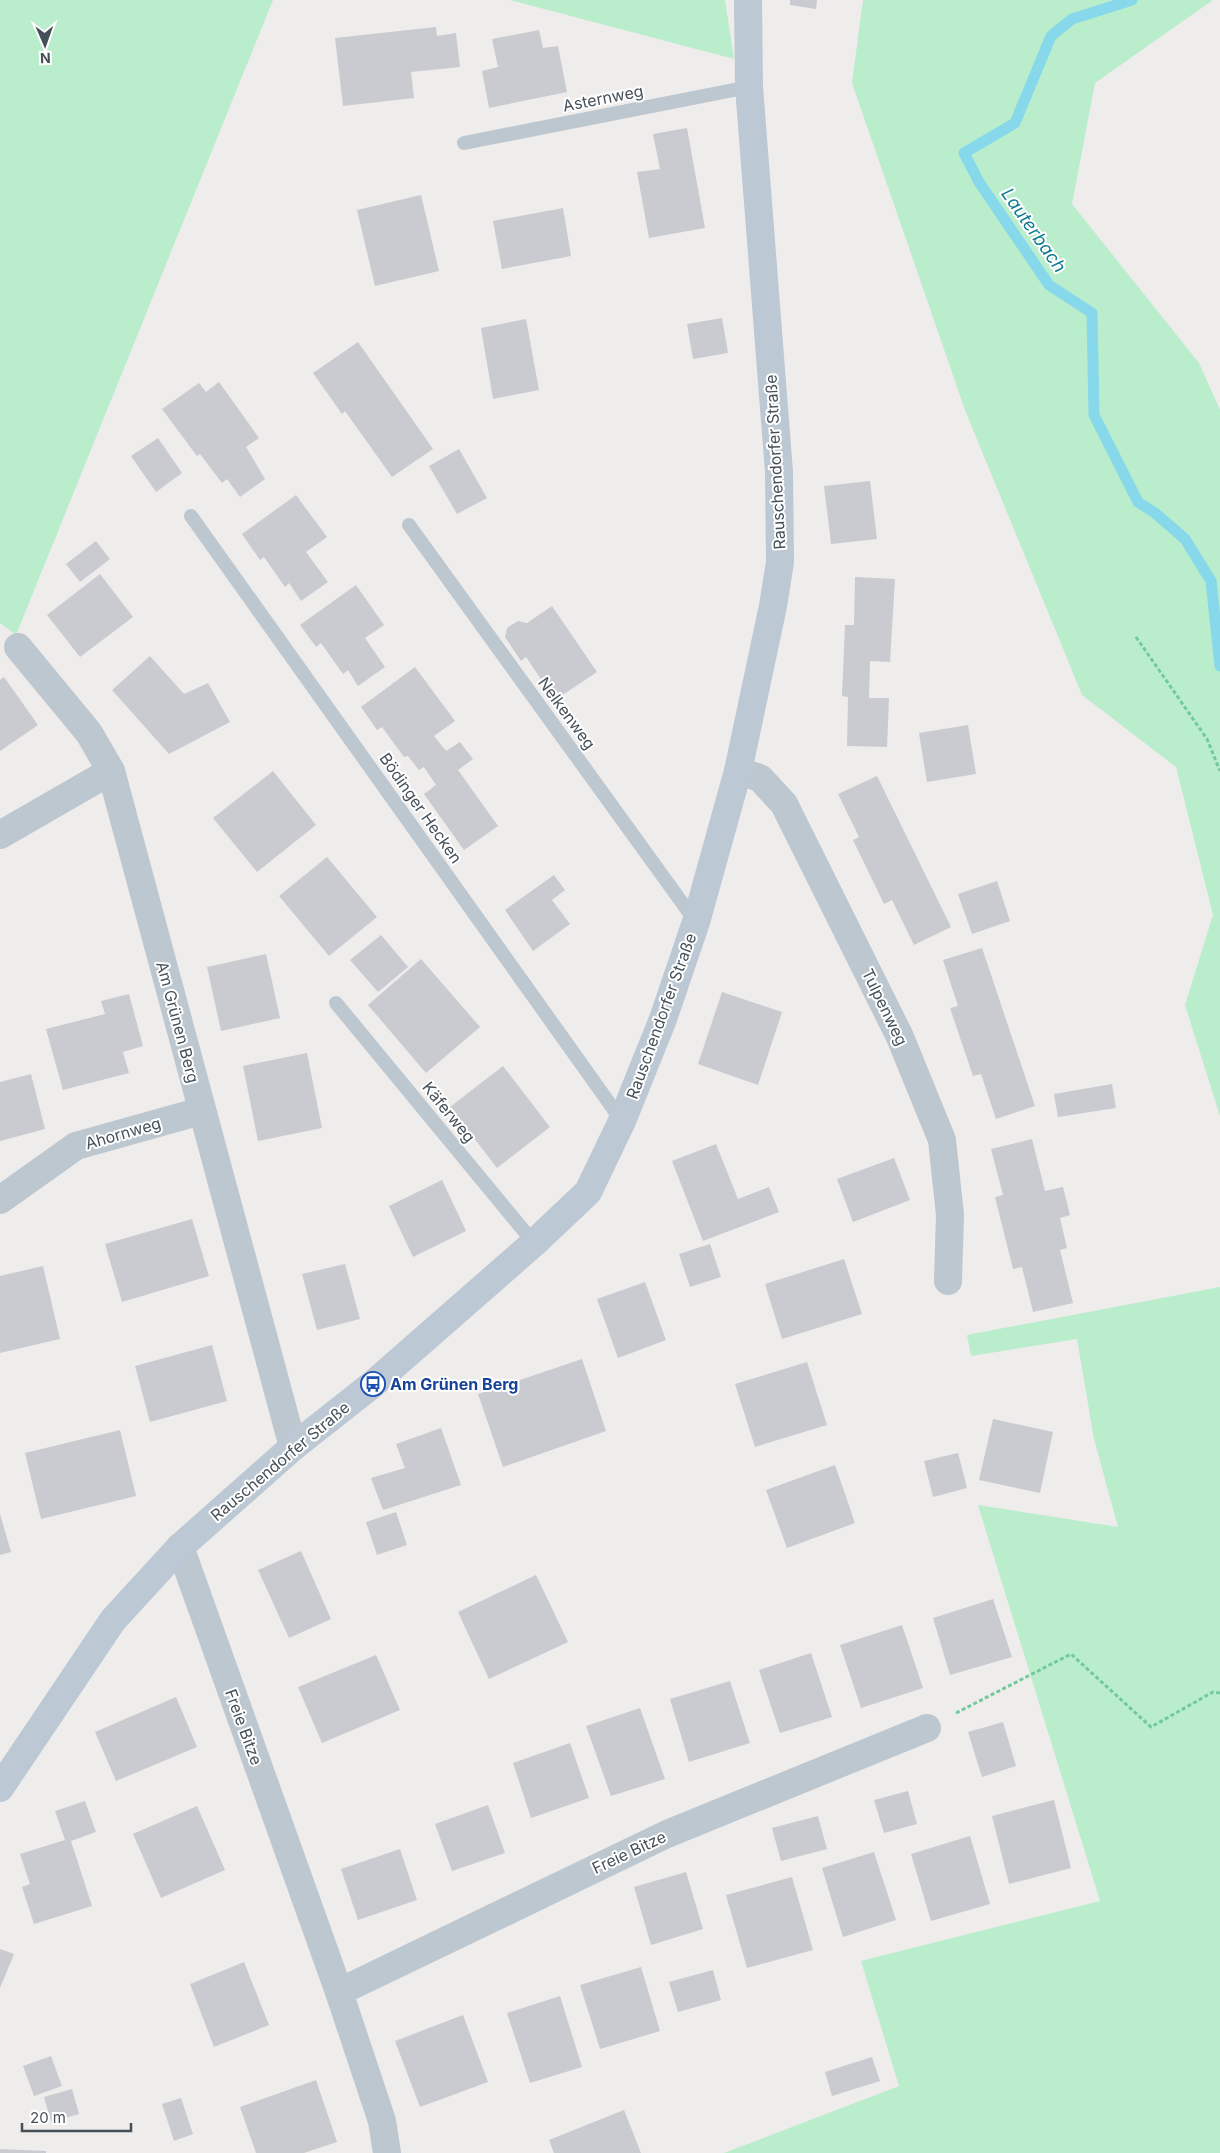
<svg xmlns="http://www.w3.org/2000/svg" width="1220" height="2153" font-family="Inter,sans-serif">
<rect width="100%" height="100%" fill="#efecec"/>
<!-- green -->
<g fill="#b9edcc">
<polygon points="0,0 273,0 16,635 0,623"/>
<polygon points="510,0 725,0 734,59"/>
<polygon points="863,0 1213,0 1095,83 1072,204 1199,363 1220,410 1220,1116 1185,1005 1213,915 1176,767 1082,695 965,410 852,83"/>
<polygon points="1220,1287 1220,2153 724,2153 899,2086 861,1961 1100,1901 978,1505 1118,1527 1094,1439 1077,1339 971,1356 967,1335"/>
</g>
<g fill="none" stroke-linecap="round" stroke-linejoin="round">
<!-- stream -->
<polyline stroke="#87d8ea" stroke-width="11" points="1132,0 1072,19 1051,36 1015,123 964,153 979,182 1049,285 1092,313 1094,415 1138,502 1155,513 1185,539 1211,581 1220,666"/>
</g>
<!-- building -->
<g fill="#c9cbd1">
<polygon points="790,0 817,0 816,9 790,5"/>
<polygon points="436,27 437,36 456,33 460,67 411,72 414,98 343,106 335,38"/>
<polygon points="539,30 543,48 558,46 567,92 489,108 482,71 498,67 492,39"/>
<polygon points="687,128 705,228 649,238 637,172 660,169 653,134"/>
<polygon points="421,195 439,271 375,286 357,210"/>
<polygon points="563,208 571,256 502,269 493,221"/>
<polygon points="722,318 728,353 693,359 687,324"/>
<polygon points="526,319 539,390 493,399 481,328"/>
<polygon points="358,342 433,449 392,477 345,411 342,414 313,373"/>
<polygon points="219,382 259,438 246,447 265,479 240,497 227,479 222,483 200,454 197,456 162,409 199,383 206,392"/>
<polygon points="158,438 182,473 156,492 131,456"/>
<polygon points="459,449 487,498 457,514 429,466"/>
<polygon points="870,481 877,539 831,544 824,486"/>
<polygon points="296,495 327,537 306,552 328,582 301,601 289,583 285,587 264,557 260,560 242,534"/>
<polygon points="96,541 110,559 80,582 66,564"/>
<polygon points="100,574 133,617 80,657 47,615"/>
<polygon points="855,577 895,579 890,662 870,661 869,698 889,698 887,747 847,746 848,697 842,696 845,625 854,625"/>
<polygon points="356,585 384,625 365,638 385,667 358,686 348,670 343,674 321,643 316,647 300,625"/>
<polygon points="552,606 597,672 555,700 526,657 521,661 505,637 507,628 518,621 527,623"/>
<polygon points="150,656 184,694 208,683 230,722 169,754 112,690"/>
<polygon points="415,667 455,721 434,736 446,751 460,742 473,759 458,770 498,826 464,850 424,794 436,785 424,767 419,770 408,756 404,757 382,727 377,730 361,707"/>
<polygon points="4,677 38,725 0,751 0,680"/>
<polygon points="968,725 976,774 927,782 919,733"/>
<polygon points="273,771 316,825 257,872 213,818"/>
<polygon points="877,776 951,927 914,945 892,900 884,904 853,840 859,837 838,794"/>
<polygon points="327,857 377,917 329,956 279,896"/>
<polygon points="554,875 565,890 552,900 570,924 533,951 505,910"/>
<polygon points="997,881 1010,921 972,934 958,894"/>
<polygon points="381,935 408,967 378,992 350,960"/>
<polygon points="982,948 1035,1106 996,1119 981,1074 973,1076 950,1008 958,1006 943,960"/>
<polygon points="266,954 280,1018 221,1031 207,967"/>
<polygon points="421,959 480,1027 426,1073 368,1005"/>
<polygon points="722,992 782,1012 758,1085 698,1064"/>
<polygon points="129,994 143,1046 123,1052 129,1073 63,1090 46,1029 105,1014 101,1001"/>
<polygon points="307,1053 322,1128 258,1141 243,1066"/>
<polygon points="503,1066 550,1127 497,1168 450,1107"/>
<polygon points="31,1074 45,1129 0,1141 0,1082"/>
<polygon points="1112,1084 1116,1108 1058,1117 1054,1094"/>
<polygon points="1032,1139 1045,1191 1063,1187 1070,1215 1060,1218 1067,1248 1060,1250 1073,1303 1033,1312 1022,1267 1013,1269 995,1197 1003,1195 991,1149"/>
<polygon points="716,1144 738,1199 769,1187 779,1212 703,1241 672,1161"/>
<polygon points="894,1158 910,1200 853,1222 837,1179"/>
<polygon points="442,1180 466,1231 413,1257 389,1206"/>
<polygon points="192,1219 209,1276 122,1302 105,1244"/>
<polygon points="710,1244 721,1277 690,1287 679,1254"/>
<polygon points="844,1259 862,1314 782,1339 765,1284"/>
<polygon points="345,1264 360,1319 317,1330 302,1274"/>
<polygon points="43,1266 60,1339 0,1353 0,1276"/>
<polygon points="645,1282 666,1340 618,1358 597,1299"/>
<polygon points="212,1345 227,1401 150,1422 135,1366"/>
<polygon points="582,1359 606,1431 503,1467 478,1394"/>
<polygon points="807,1362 827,1425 755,1447 735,1384"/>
<polygon points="993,1419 1053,1432 1040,1493 979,1480"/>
<polygon points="441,1428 461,1485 383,1510 371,1478 405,1468 396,1444"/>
<polygon points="120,1430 136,1496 41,1519 25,1453"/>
<polygon points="958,1453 967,1488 933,1497 924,1461"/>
<polygon points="835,1465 855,1523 787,1548 766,1490"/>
<polygon points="396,1512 407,1545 377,1555 366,1522"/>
<polygon points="0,1514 11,1552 0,1555"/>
<polygon points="301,1551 331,1619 289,1638 258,1570"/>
<polygon points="536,1575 568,1642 489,1679 458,1612"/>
<polygon points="993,1599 1012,1657 950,1675 933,1618"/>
<polygon points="902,1625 923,1688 861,1708 840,1645"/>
<polygon points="811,1653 832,1717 780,1733 759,1670"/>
<polygon points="376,1655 400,1710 322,1743 298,1687"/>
<polygon points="730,1681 750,1743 689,1762 670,1699"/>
<polygon points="176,1697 197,1747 116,1781 95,1732"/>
<polygon points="640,1708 665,1779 611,1796 586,1726"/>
<polygon points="1003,1722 1016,1766 982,1777 968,1732"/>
<polygon points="570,1743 589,1798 531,1818 513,1763"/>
<polygon points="908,1791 917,1824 884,1833 874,1800"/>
<polygon points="1054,1800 1071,1868 1009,1884 992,1816"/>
<polygon points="85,1801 96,1832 71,1841 92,1906 34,1924 22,1887 30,1884 20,1854 65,1840 55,1811"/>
<polygon points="488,1805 505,1853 452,1871 435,1824"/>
<polygon points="197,1806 225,1870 161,1898 133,1834"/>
<polygon points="818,1816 827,1849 781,1861 772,1828"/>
<polygon points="970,1836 990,1904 931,1921 911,1854"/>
<polygon points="400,1849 417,1900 358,1920 341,1869"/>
<polygon points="874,1852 896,1920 843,1937 822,1868"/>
<polygon points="686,1872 703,1929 651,1945 634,1887"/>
<polygon points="792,1877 813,1950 747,1968 726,1895"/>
<polygon points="0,1949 14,1954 0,1988"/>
<polygon points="244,1962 269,2025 214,2047 190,1984"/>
<polygon points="641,1967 660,2031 600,2049 580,1985"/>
<polygon points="713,1970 721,2000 678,2012 669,1982"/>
<polygon points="560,1996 582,2067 530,2083 507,2013"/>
<polygon points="463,2015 488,2082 420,2107 395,2041"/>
<polygon points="51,2056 62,2086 34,2096 23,2066"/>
<polygon points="872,2057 880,2081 832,2096 825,2072"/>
<polygon points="316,2080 337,2142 304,2153 256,2153 240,2107"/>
<polygon points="72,2089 79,2114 51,2122 44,2097"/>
<polygon points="181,2098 193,2134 174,2141 162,2104"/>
<polygon points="624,2110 641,2153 554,2153 549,2140"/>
<polygon points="0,2149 46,2151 46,2153 0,2153"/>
</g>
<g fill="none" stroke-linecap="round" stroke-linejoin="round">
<!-- path -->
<g stroke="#72ca9c" stroke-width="3" stroke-dasharray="4 2.5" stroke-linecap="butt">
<polyline points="1136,637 1207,739 1220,771"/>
<polyline points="956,1713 1071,1654 1151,1727 1213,1692 1220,1693"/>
</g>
<!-- lane -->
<g stroke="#bdc7cf" stroke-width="14">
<polyline points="464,143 749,87"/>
<polyline points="191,516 622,1121"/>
<polyline points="409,525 696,922"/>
<polyline points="336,1003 534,1243"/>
</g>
<!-- street -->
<g stroke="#bdc7cf" stroke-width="28">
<polyline points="18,647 89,733 111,771"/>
<polyline points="738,771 760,778 784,804 900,1037 942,1140 950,1215 948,1281"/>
<polyline points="0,835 111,771 293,1447"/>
<polyline points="0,1200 76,1146 201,1111"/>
<polyline points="180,1547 339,1992 382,2121 387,2153"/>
<polyline points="339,1992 667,1834 927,1728"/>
</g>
<!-- secondary -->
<polyline stroke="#bcc8d3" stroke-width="28" points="0,1788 113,1620 180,1547 293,1447 373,1384 534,1243 588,1192 622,1121 663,1019 696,922 738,771 773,606 780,562 779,472 749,87 748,0"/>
</g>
<!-- icons -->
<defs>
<symbol id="bus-ring" viewBox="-11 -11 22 22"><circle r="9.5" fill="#fff" stroke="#1a4fb4" stroke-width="1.5"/><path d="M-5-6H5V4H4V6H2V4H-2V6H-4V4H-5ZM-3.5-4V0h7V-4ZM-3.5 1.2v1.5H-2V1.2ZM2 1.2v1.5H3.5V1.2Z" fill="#1a4fb4"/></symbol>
</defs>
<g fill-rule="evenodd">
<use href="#bus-ring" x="359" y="1370" width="28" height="28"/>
</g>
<g text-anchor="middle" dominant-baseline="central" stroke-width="4" stroke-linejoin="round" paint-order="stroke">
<!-- street labels -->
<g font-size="16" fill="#455059" stroke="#fff">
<text transform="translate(603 98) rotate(-11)">Asternweg</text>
<text transform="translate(775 462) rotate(-93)">Rauschendorfer Straße</text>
<text transform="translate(567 713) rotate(54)">Nelkenweg</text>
<text transform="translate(421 808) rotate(55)">Bödinger Hecken</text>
<text transform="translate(885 1007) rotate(64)">Tulpenweg</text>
<text transform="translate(661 1016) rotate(-70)">Rauschendorfer Straße</text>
<text transform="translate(178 1022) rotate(75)">Am Grünen Berg</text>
<text transform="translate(449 1112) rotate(51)">Käferweg</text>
<text transform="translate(123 1133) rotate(-16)">Ahornweg</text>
<text transform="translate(280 1461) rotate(-40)">Rauschendorfer Straße</text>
<text transform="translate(244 1727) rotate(70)">Freie Bitze</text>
<text transform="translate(629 1852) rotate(-25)">Freie Bitze</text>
</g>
<!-- transit labels -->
<g font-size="16" font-weight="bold" fill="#164399" stroke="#fff" text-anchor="start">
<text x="390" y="1384">Am Grünen Berg</text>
</g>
<!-- water labels -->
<g font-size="18" font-style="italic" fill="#0e7c94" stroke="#fff">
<text transform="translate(1034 230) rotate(55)">Lauterbach</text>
</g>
</g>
<!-- north arrow -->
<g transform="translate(45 45) rotate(178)" stroke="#ffffff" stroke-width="4" paint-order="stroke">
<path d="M0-4L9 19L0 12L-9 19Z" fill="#455059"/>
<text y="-8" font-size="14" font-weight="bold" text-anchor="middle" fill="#455059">N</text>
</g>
<!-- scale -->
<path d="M22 2123v8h109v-8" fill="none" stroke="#455059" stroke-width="2.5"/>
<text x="30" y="2123" font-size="15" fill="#455059" stroke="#ffffff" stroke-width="4" paint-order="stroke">20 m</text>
</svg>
